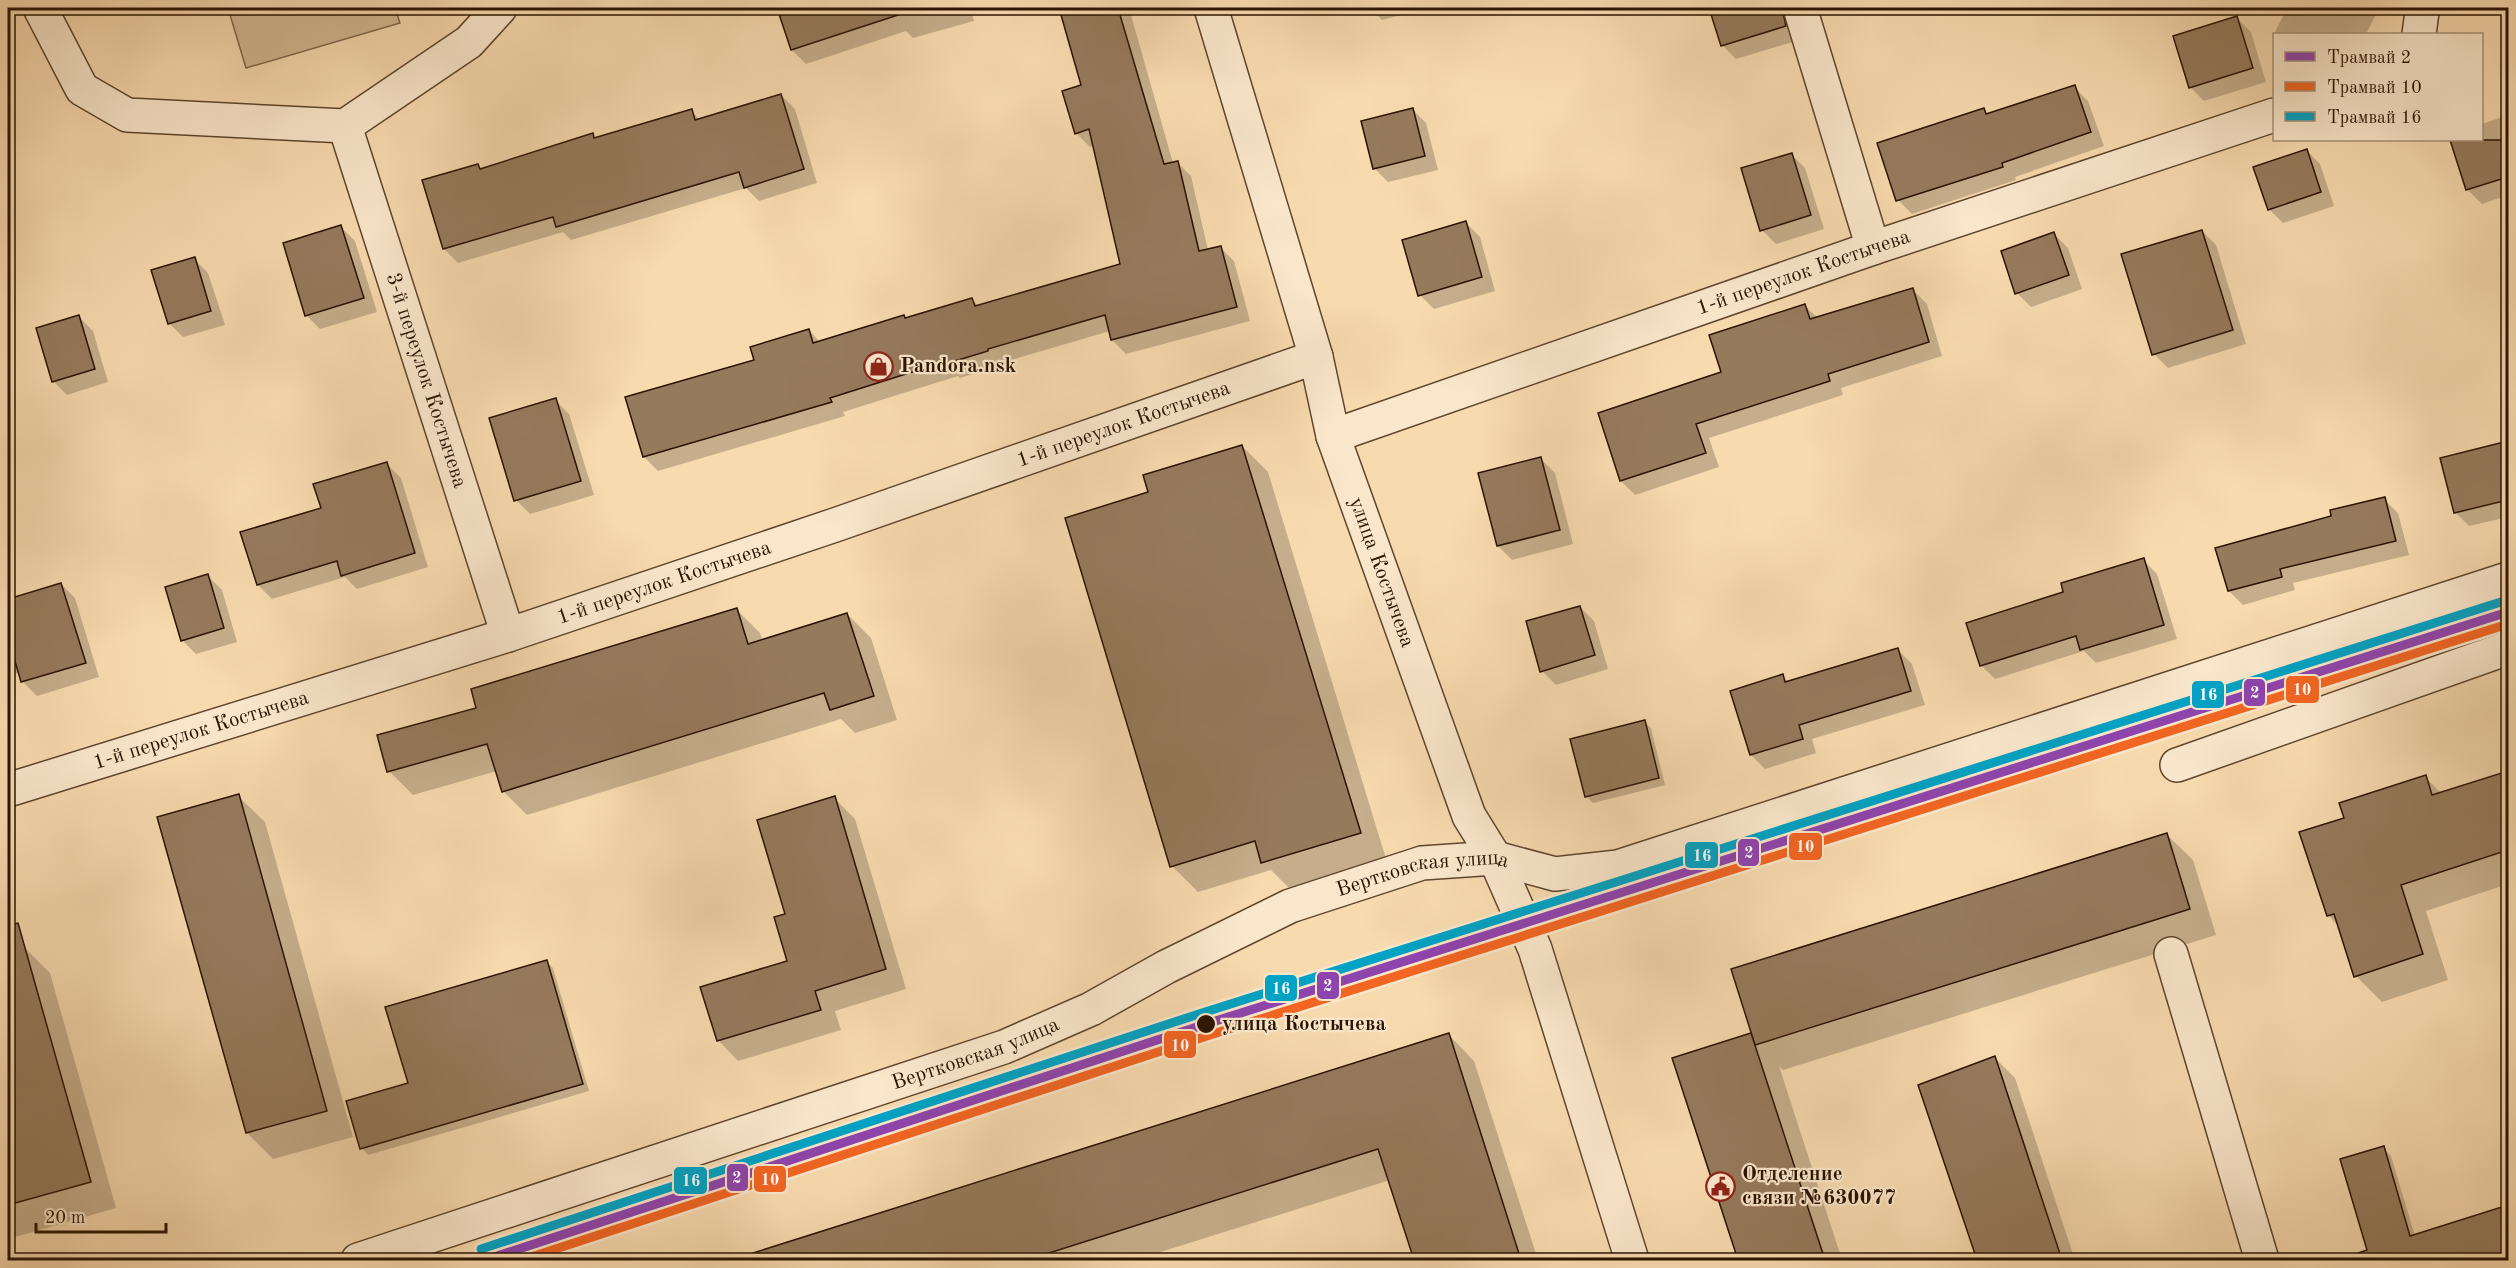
<svg xmlns="http://www.w3.org/2000/svg" width="2516" height="1268" font-family="'Old Standard TT',serif">
<rect width="100%" height="100%" fill="#f8daaf"/>
<filter id="stains"><feTurbulence type="fractalNoise" baseFrequency=".00333" numOctaves="4"/><feColorMatrix values="0 0 0 0 .2 0 0 0 0 .09 0 0 0 0 .02 0 0 0 .5 -.17"/></filter>
<radialGradient id="worn" r=".72"><stop offset=".6" stop-color="#630" stop-opacity="0"/><stop offset="1" stop-color="#630" stop-opacity=".3"/></radialGradient>
<!-- green -->
<polygon fill="#d5b892" stroke="#80664a" stroke-width="1.5" points="228,8 395,8 400,23 246,68"/>
<!-- shadow -->
<g fill="#0003">
<polygon points="778,8 971,8 974,21 913,38 906,31 806,64 792,50"/>
<polygon points="1060,8 1129,8 1173,163 1177,162 1191,176 1208,250 1220,247 1234,261 1250,321 1126,354 1112,340 1110,331 1001,363 1001,365 960,378 958,376 843,412 845,416 658,471 644,457 756,361 809,330 820,342 972,299 978,306 1122,265 1095,145 1090,147 1076,133 1083,86"/>
<polygon points="1370,8 1429,8 1382,20"/>
<polygon points="1711,8 1786,8 1796,41 1736,59 1722,45"/>
<polygon points="2287,8 2379,8 2366,34 2274,34 2274,37 2273,36"/>
<polygon points="2237,18 2251,32 2266,82 2204,101 2190,87"/>
<polygon points="2074,87 2088,101 2104,146 2015,177 2016,180 1912,214 1898,200 1984,110 1989,115"/>
<polygon points="781,95 795,109 817,183 759,201 746,188 571,240 563,232 458,263 444,249 424,181 477,165 482,170 593,135 596,139 691,111 700,120"/>
<polygon points="1412,109 1426,123 1438,170 1388,182 1374,168"/>
<polygon points="2508,115 2508,195 2482,204 2468,190 2452,140 2482,140 2482,124"/>
<polygon points="2306,150 2320,164 2334,206 2283,223 2269,209"/>
<polygon points="1791,154 1805,168 1824,229 1776,244 1762,230"/>
<polygon points="1466,223 1480,237 1495,291 1434,309 1420,295"/>
<polygon points="341,227 355,241 377,312 320,329 306,315"/>
<polygon points="2202,231 2216,245 2246,344 2168,368 2154,354"/>
<polygon points="2054,234 2068,248 2082,289 2031,307 2017,293"/>
<polygon points="194,259 208,273 225,325 183,337 169,323"/>
<polygon points="1913,290 1927,304 1942,356 1841,388 1843,395 1709,438 1719,467 1635,495 1621,481 1599,414 1723,373 1805,306 1818,318"/>
<polygon points="79,317 93,331 108,382 67,395 53,381"/>
<polygon points="555,400 569,414 594,495 530,514 516,500"/>
<polygon points="2508,443 2508,517 2469,526 2455,512 2442,459"/>
<polygon points="1242,446 1268,472 1386,859 1289,888 1271,870 1198,892 1172,866 1150,493"/>
<polygon points="1541,459 1555,473 1573,544 1512,560 1498,546"/>
<polygon points="387,464 401,478 428,567 357,589 345,577 272,599 258,585 322,509"/>
<polygon points="2384,499 2398,513 2409,555 2293,583 2295,590 2243,605 2229,591 2333,517"/>
<polygon points="2143,560 2157,574 2177,639 2096,663 2084,651 1995,679 1981,665 2065,593"/>
<polygon points="208,576 222,590 237,642 196,654 182,640"/>
<polygon points="61,584 75,598 99,677 37,696 23,682 20,672 8,676 8,600"/>
<polygon points="1580,607 1594,621 1608,669 1556,685 1542,671"/>
<polygon points="736,609 760,633 763,641 847,614 871,638 897,720 855,733 841,719 527,815 503,791 497,771 413,795 389,771"/>
<polygon points="1898,650 1912,664 1925,705 1812,739 1816,753 1765,769 1751,755 1732,692 1782,676 1789,682"/>
<polygon points="1644,722 1651,728 1665,785 1593,803 1586,796"/>
<polygon points="2508,772 2508,884 2426,911 2448,980 2382,1002 2356,976 2340,928 2328,915 2346,819 2425,777 2442,794"/>
<polygon points="238,796 265,822 353,1137 273,1159 247,1133"/>
<polygon points="834,798 855,819 906,989 835,1011 841,1030 738,1061 718,1040 789,962 787,915"/>
<polygon points="2166,834 2193,860 2216,935 1783,1070 1779,1066 1842,1260 1740,1260 1674,1059 1751,1034 1755,1038"/>
<polygon points="23,946 50,973 116,1208 8,1239 8,951"/>
<polygon points="547,962 553,968 589,1091 368,1155 362,1148 410,1084"/>
<polygon points="1448,1034 1474,1061 1538,1260 1415,1260 1390,1180 1135,1260 820,1260 813,1236"/>
<polygon points="1995,1058 2015,1078 2075,1260 1978,1260 1920,1086"/>
<polygon points="2383,1148 2391,1156 2415,1236 2508,1207 2508,1260 2372,1260 2342,1160"/>
</g>
<!-- building -->
<g fill="#967a5c" stroke="#2b1303" stroke-width="1.5">
<polygon points="777,8 899,8 901,14 791,50"/>
<polygon points="1059,8 1118,8 1164,164 1178,161 1199,251 1221,246 1237,307 1111,340 1105,315 988,349 988,351 945,364 944,362 830,398 832,402 643,457 625,397 754,360 750,347 809,329 813,343 904,315 905,318 972,298 975,306 1120,264 1089,129 1075,134 1062,91 1081,85"/>
<polygon points="1709,8 1782,8 1786,26 1721,46"/>
<polygon points="2237,16 2253,68 2189,88 2173,36"/>
<polygon points="2075,85 2091,132 2002,163 2003,167 1896,201 1877,143 1984,108 1986,114"/>
<polygon points="781,94 804,169 744,188 739,172 556,227 553,217 443,249 422,180 478,164 480,169 593,133 594,138 692,109 695,120"/>
<polygon points="1413,108 1425,156 1373,169 1361,121"/>
<polygon points="2450,140 2508,140 2508,177 2466,190"/>
<polygon points="2307,149 2321,192 2268,210 2253,167"/>
<polygon points="1792,153 1811,215 1760,231 1741,168"/>
<polygon points="1466,221 1482,277 1418,296 1402,240"/>
<polygon points="341,225 364,298 305,316 283,243"/>
<polygon points="2202,230 2233,330 2152,355 2121,254"/>
<polygon points="2054,232 2069,275 2015,294 2001,251"/>
<polygon points="195,257 211,311 168,324 151,270"/>
<polygon points="1913,288 1929,342 1828,374 1830,381 1696,424 1706,453 1620,481 1598,413 1721,372 1709,335 1805,304 1810,319"/>
<polygon points="79,315 95,369 52,382 36,328"/>
<polygon points="556,398 581,481 514,501 489,418"/>
<polygon points="2508,441 2508,500 2454,513 2440,458"/>
<polygon points="1242,445 1361,833 1261,863 1255,841 1170,867 1065,518 1148,492 1143,475"/>
<polygon points="1541,457 1560,530 1497,546 1478,473"/>
<polygon points="387,462 415,553 341,576 337,561 257,585 240,532 321,508 313,484"/>
<polygon points="2385,497 2396,541 2280,569 2282,577 2228,591 2215,548 2331,516 2330,510"/>
<polygon points="2144,558 2164,625 2080,650 2076,636 1980,666 1966,623 2063,592 2061,583"/>
<polygon points="208,574 224,628 181,641 165,587"/>
<polygon points="61,583 86,663 21,682 8,637 8,599"/>
<polygon points="1580,606 1595,655 1540,672 1526,621"/>
<polygon points="737,608 748,644 847,613 874,696 830,710 824,693 502,792 487,744 387,772 377,735 476,708 471,689"/>
<polygon points="1898,648 1911,691 1799,725 1803,739 1750,755 1730,691 1783,674 1785,682"/>
<polygon points="1645,720 1659,778 1585,797 1570,739"/>
<polygon points="2508,771 2508,850 2401,885 2423,954 2354,977 2334,914 2327,916 2299,832 2344,818 2339,803 2426,775 2432,795"/>
<polygon points="239,794 327,1111 246,1133 157,817"/>
<polygon points="835,796 886,969 815,991 821,1010 717,1041 700,987 787,961 774,917 785,914 757,820"/>
<polygon points="2167,833 2190,909 1755,1045 1731,969"/>
<polygon points="18,923 91,1182 8,1205 8,925"/>
<polygon points="547,960 583,1084 360,1149 346,1101 408,1083 385,1007"/>
<polygon points="1449,1033 1521,1260 1414,1260 1378,1149 1027,1260 755,1260 753,1253"/>
<polygon points="1751,1033 1825,1260 1738,1260 1672,1058"/>
<polygon points="1995,1056 2062,1260 1977,1260 1918,1085"/>
<polygon points="2384,1146 2410,1236 2508,1205 2508,1260 2359,1260 2358,1253 2367,1250 2340,1159"/>
</g>
<g fill="none" stroke-linecap="round" stroke-linejoin="round">
<defs>
<g id="minor">
<polyline points="40,8 82,89 127,115 345,126 469,42 500,8"/>
<path id="s1" d="M1211,8L1316,357L1333,436L1469,816L1495,858L1535,949L1632,1260"/>
<polyline points="1800,8 1873,248"/>
<polyline points="2419,34 2422,12 2420,8"/>
<path id="s2" d="M345,126L508,635"/>
<path id="s3" d="M1333,436L1873,248L2274,115"/>
<polyline points="2177,765 2508,648"/>
<path id="s4" d="M8,790L508,635L835,525L1316,357"/>
<polyline points="2171,954 2262,1260"/>
<path id="s5" d="M358,1260L1004,1047L1091,1009L1166,967L1290,906L1422,863L1495,858L1555,874L1618,867L2508,579"/>
</g>
</defs>
<!-- minor casing -->
<use href="#minor" stroke="#5e452e" stroke-width="36"/>
<!-- minor -->
<use href="#minor" stroke="#fae7cb" stroke-width="33"/>
<defs>
<polyline id="tram-1" points="485,1260 1206,1024 2508,612"/>
<polyline id="tram-2" points="522,1260 1210,1035 2508,624"/>
<polyline id="tram-3" points="481,1249 1202,1013 2504,601"/>
</defs>
<!-- tram-1 casing -->
<use href="#tram-1" stroke="#fae7cb" stroke-width="14"/>
<!-- tram-2 casing -->
<use href="#tram-2" stroke="#fae7cb" stroke-width="14"/>
<!-- tram-3 casing -->
<use href="#tram-3" stroke="#fae7cb" stroke-width="14"/>
<!-- tram-1 -->
<use href="#tram-1" stroke="#8e44ad" stroke-width="9"/>
<!-- tram-2 -->
<use href="#tram-2" stroke="#f26522" stroke-width="9"/>
<!-- tram-3 -->
<use href="#tram-3" stroke="#02a2c4" stroke-width="9"/>
</g>
<!-- icons -->
<defs>
<symbol id="shop-ring" viewBox="-11 -11 22 22"><circle r="9.5" fill="#fae7cb" stroke="#8f2418" stroke-width="1.5"/><path d="M-5-2.5h2.3a2.7 3.5 0 0 1 5.4 0H5L5.5 6h-11ZM-1.5-2.5h3a1.5 2.3 0 0 0-3 0Z" fill="#8f2418"/></symbol>
<symbol id="civic-ring" viewBox="-11 -11 22 22"><circle r="9.5" fill="#fae7cb" stroke="#8f2418" stroke-width="1.5"/><path d="M-.6-6.5H3V-4.5H.6V-3L4-1V1h2V6H-6V1h2V-1L-.6-3ZM-1.2 2.5V6h2.4V2.5Z" fill="#8f2418"/></symbol>
</defs>
<g fill-rule="evenodd">
<use href="#shop-ring" x="862" y="350" width="33" height="33"/>
<use href="#civic-ring" x="1704" y="1170" width="33" height="33"/>
</g>
<!-- markers -->
<circle fill="#2b1303" stroke="#fae7cb" stroke-width="2" cx="1206" cy="1024" r="10"/>
<g text-anchor="middle" dominant-baseline="central" stroke-width="4.5" stroke-linejoin="round" paint-order="stroke">
<!-- street labels -->
<g font-size="21" fill="#2b1303" stroke="#fae7cb">
<text stroke="none"><textPath href="#s3" startOffset="498">1-й переулок Костычева</textPath></text>
<text stroke="none"><textPath href="#s2" startOffset="267">3-й переулок Костычева</textPath></text>
<text stroke="none"><textPath href="#s4" startOffset="1174">1-й переулок Костычева</textPath></text>
<text stroke="none"><textPath href="#s1" startOffset="590">улица Костычева</textPath></text>
<text stroke="none"><textPath href="#s4" startOffset="688">1-й переулок Костычева</textPath></text>
<text stroke="none"><textPath href="#s4" startOffset="202">1-й переулок Костычева</textPath></text>
<text stroke="none"><textPath href="#s5" startOffset="1137">Вертковская улица</textPath></text>
<text stroke="none"><textPath href="#s5" startOffset="651">Вертковская улица</textPath></text>
</g>
<!-- poi labels -->
<g font-size="21" font-weight="bold" fill="#2b1303" stroke="#fae7cb" text-anchor="start">
<text x="900" y="366">Pandora.nsk</text>
<text x="1742" y="1174">Отделение<tspan x="1742" dy="24">связи №630077</tspan></text>
</g>
<!-- stop labels -->
<g font-size="21" font-weight="bold" fill="#2b1303" stroke="#fae7cb" text-anchor="start">
<text x="1222" y="1024">улица Костычева</text>
</g>
</g>
<g stroke="#fae7cb" stroke-width="2">
<rect x="2285" y="675" width="35" height="29" rx="6" fill="#f26522"/>
<rect x="2243" y="678" width="23" height="29" rx="6" fill="#8e44ad"/>
<rect x="2191" y="680" width="34" height="29" rx="6" fill="#02a2c4"/>
<rect x="1788" y="832" width="35" height="29" rx="6" fill="#f26522"/>
<rect x="1737" y="838" width="23" height="29" rx="6" fill="#8e44ad"/>
<rect x="1684" y="841" width="35" height="28" rx="6" fill="#02a2c4"/>
<rect x="1316" y="971" width="24" height="29" rx="6" fill="#8e44ad"/>
<rect x="1264" y="974" width="34" height="28" rx="6" fill="#02a2c4"/>
<rect x="1163" y="1030" width="34" height="29" rx="6" fill="#f26522"/>
<rect x="726" y="1163" width="23" height="29" rx="6" fill="#8e44ad"/>
<rect x="753" y="1165" width="34" height="28" rx="6" fill="#f26522"/>
<rect x="673" y="1166" width="35" height="29" rx="6" fill="#02a2c4"/>
</g>
<g font-size="16" text-anchor="middle" font-weight="bold" fill="#fff">
<text x="2302" y="695">10</text>
<text x="2255" y="698">2</text>
<text x="2208" y="700">16</text>
<text x="1805" y="852">10</text>
<text x="1749" y="858">2</text>
<text x="1702" y="861">16</text>
<text x="1328" y="991">2</text>
<text x="1281" y="994">16</text>
<text x="1180" y="1051">10</text>
<text x="737" y="1183">2</text>
<text x="770" y="1185">10</text>
<text x="691" y="1186">16</text>
</g>
<!-- margin -->
<rect width="2516" height="1268" fill="none" stroke="#f8daaf" stroke-width="30"/>
<rect x="9" y="9" width="2498" height="1250" fill="none" stroke="#2b1303" stroke-width="3"/>
<rect x="15" y="15" width="2486" height="1238" fill="none" stroke="#2b1303" stroke-width="1.5"/>
<!-- legend -->
<rect x="2273" y="33" width="210" height="108" fill="#fae7cb" stroke="#a7927b" stroke-width="1.5"/>
<rect x="2285" y="52" width="30" height="9" fill="#8e44ad" stroke="#a7927b" stroke-width="1.5"/>
<text x="2327" y="63" font-size="18" fill="#2b1303">Трамвай 2</text>
<rect x="2285" y="82" width="30" height="9" fill="#f26522" stroke="#a7927b" stroke-width="1.5"/>
<text x="2327" y="93" font-size="18" fill="#2b1303">Трамвай 10</text>
<rect x="2285" y="112" width="30" height="9" fill="#02a2c4" stroke="#a7927b" stroke-width="1.5"/>
<text x="2327" y="123" font-size="18" fill="#2b1303">Трамвай 16</text>
<!-- scale -->
<path d="M36 1223v9h130v-9" fill="none" stroke="#2b1303" stroke-width="3"/>
<text x="45" y="1223" font-size="18" fill="#2b1303" stroke="#fae7cb" stroke-width="4.5" paint-order="stroke">20 m</text>
<rect width="100%" height="100%" filter="url(#stains)"/>
<rect width="100%" height="100%" fill="url(#worn)"/>
</svg>
